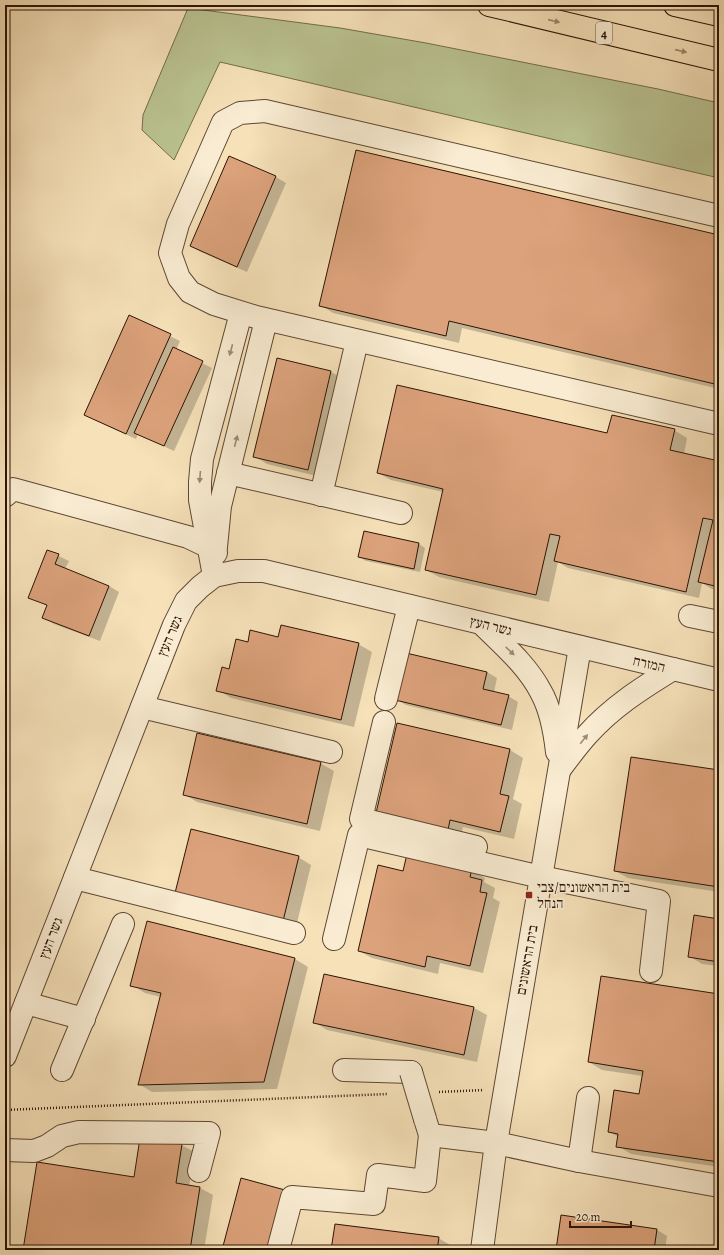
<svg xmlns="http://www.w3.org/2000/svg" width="724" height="1255" font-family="Alegreya,'Frank Ruhl Libre',serif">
<rect width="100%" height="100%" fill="#f6e1b9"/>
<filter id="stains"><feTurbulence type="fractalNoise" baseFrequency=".005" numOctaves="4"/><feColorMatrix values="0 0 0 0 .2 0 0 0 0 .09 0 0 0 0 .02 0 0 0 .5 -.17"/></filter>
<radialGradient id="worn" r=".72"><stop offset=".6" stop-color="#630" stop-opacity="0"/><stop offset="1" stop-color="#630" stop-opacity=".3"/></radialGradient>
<!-- green -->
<polygon fill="#bac391" stroke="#736c4c" points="188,8 340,28 426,43 658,89 719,103 719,178 220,62 174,160 142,130 143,115"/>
<!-- shadow -->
<g fill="#0003">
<polygon points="230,157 276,177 286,183 247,272 201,252 191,246"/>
<polygon points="719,236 719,389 462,328 459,343 333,313 320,305"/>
<polygon points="130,317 180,341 176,350 212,368 174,451 138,434 136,439 95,420"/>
<polygon points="277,359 331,372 344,379 321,477 267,464 254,456"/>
<polygon points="674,430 687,438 684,454 719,462 719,590 712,589 702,583 699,598 568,568 558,562 549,602 439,577 426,570 443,492 391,480 378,473 608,434"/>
<polygon points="419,544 425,548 420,572 366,561 359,557"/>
<polygon points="48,551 69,561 65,569 109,586 119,592 100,641 54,624 44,618 48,606 30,597"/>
<polygon points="279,638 358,644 372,652 354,727 231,698 218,690 230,670 249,643"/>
<polygon points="487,672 497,678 494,692 508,696 518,702 512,730 406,705 396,699"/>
<polygon points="510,750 523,758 513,799 522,804 514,839 463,827 461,836 390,820"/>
<polygon points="320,763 334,771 320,831 197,802 184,794"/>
<polygon points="719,771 719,892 628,878 615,871"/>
<polygon points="298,857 311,865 296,927 189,900"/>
<polygon points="472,870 485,878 484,882 495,888 493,898 500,902 483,973 440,963 438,974 372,958 359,951"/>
<polygon points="719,920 719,966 702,964 689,956"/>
<polygon points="295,959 308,967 277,1089 152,1092 139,1084 161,997 145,993 132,985"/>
<polygon points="5,986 9,988 5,999"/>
<polygon points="719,995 719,1167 631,1154 618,1146 619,1137 609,1132 640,1095 643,1076 602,1070 589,1062"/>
<polygon points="474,1008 487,1015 477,1062 327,1030 314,1022"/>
<polygon points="181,1145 195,1152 189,1186 200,1188 213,1195 204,1250 24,1250 135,1178"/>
<polygon points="657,1230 667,1236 665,1250 557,1250"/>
<polygon points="438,1238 452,1246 451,1250 332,1250"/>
</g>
<!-- building -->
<g fill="#dca27b" stroke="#2c1406">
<polygon points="356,150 719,235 719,385 449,321 446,336 319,306"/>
<polygon points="229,156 276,176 237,267 190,246"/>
<polygon points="129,315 171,334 126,434 84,415"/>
<polygon points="173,347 203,361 164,446 134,433"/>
<polygon points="277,358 331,371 308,470 253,457"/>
<polygon points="397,385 607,433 612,415 675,429 670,450 719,461 719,587 698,582 713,520 703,518 686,592 554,561 560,536 550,534 536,595 425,570 443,489 377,473"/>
<polygon points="364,531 419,543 414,569 358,557"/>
<polygon points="47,550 59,554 55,564 109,586 89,636 42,618 47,605 28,598"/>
<polygon points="281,625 359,643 341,720 216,691 222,667 229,669 236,639 248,642 250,630 278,637"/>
<polygon points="406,653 487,672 483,689 509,695 501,725 395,700"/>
<polygon points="397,723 510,749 500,794 509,796 500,832 450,820 448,830 376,813"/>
<polygon points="197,733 321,762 307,824 183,795"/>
<polygon points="631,757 719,770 719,887 614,871"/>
<polygon points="191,829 299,856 283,921 175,893"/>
<polygon points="407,854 472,869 470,877 482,880 480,892 487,893 470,966 427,956 425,967 358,951 378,865 403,871"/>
<polygon points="694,915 719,919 719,962 688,957"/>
<polygon points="147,921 295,958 264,1082 138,1085 161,993 130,986"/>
<polygon points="324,974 474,1007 464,1055 313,1023"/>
<polygon points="601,976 719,994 719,1162 616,1147 618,1134 608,1132 614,1090 639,1094 643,1071 588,1062"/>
<polygon points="140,1138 182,1144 176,1183 200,1187 190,1250 23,1250 37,1162 134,1177"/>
<polygon points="241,1178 285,1190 268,1250 222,1250"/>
<polygon points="561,1215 657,1229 654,1250 556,1250"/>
<polygon points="335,1224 439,1237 437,1250 331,1250"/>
</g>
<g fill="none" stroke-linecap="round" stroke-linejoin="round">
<defs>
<g id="minor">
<polyline points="719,216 265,111 240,113 223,122 178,224 170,253 179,278 190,292 214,304 256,317 719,424"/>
<polyline points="228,473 401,513"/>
<polyline points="321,495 357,341"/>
<polyline points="5,496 13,489 188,537 209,547 216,553"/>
<polyline points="216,547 220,506 266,320"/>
<polyline points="214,576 200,500 200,482 202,459 241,313"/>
<polyline points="690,616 719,622"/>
<path d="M482,624C503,645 527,665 541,692C550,708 555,734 557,752"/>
<polyline points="386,699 409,606"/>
<polyline points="142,707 331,752"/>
<polyline points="384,722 361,819 476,847"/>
<path d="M560,769C569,757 578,745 587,735C612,707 642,688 673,669"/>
<polyline points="75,878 294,933"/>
<polyline points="334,939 359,835 541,877 659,901 651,971"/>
<polyline points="26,1003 84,1019"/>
<polyline points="5,1056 174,625 186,601 200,587 214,576 238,571 264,571 719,680"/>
<polyline points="62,1070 123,924"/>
<polyline points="344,1070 411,1072"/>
<polyline points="425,1119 430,1135 496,1143 579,1161 719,1186"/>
<polyline points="5,1150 34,1151 47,1146 62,1136 79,1132 209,1133 199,1171"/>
<polyline points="579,1161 588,1098"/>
<polyline points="278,1250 292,1197 374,1204 378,1175 425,1181 430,1135"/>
<polyline points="482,1250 496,1143 580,647"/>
</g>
<g id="highway">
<polyline points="489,5 719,60"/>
<polyline points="675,5 719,15"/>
</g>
</defs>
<!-- minor casing -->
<use href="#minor" stroke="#5e4733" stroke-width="24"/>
<!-- highway casing -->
<use href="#highway" stroke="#2c1406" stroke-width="24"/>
<!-- path -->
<g stroke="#2c1406" stroke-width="2.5" stroke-dasharray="1 2" stroke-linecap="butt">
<polyline points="439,1092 484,1090"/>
<polyline points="5,1110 388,1094"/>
</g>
<!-- minor -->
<use href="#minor" stroke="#f9ecd2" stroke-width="22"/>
<!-- highway -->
<use href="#highway" stroke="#f6e1b9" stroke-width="22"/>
<defs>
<polyline id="minor-bridge" points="411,1072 425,1119"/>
</defs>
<!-- minor-bridge casing -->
<use href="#minor-bridge" stroke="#5e4733" stroke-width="24" stroke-linecap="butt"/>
<!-- minor-bridge -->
<use href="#minor-bridge" stroke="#f9ecd2" stroke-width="22"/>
</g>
<!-- one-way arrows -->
<defs><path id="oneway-solid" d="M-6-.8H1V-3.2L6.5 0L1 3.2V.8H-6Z"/></defs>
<g fill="#9b8568">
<use href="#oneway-solid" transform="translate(554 21) rotate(13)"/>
<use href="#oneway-solid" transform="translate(681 51) rotate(13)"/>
</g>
<g fill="#9d8b76">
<use href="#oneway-solid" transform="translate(231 350) rotate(105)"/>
<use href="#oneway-solid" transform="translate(236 441) rotate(-76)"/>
<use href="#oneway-solid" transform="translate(200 477) rotate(94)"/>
<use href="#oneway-solid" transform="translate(510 651) rotate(44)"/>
<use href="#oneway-solid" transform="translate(584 739) rotate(-51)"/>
</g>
<!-- markers -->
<rect fill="#8f2418" stroke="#f9ecd2" stroke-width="1.5" x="525" y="891" width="8" height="8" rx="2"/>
<g text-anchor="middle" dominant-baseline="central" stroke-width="3.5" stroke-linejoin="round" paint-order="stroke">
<!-- shield labels -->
<rect fill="#f9ecd2" stroke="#6a5543" stroke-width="1" x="596" y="22" width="16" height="22" rx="3"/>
<g font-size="13" font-weight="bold" fill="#2c1406">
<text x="604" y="33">4</text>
</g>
<!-- street labels -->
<g font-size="14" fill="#2c1406" stroke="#f9ecd2">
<text transform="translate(491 626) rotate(14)">גשר העץ</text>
<text transform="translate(170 636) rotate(-67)">גשר העץ</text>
<text transform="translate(649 664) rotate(13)">המזרח</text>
<text transform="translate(51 938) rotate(-69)">גשר העץ</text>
<text transform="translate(527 960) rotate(-80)">בית הראשונים</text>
</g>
<!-- poi labels -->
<g font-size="14" fill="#2c1406" stroke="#f9ecd2" text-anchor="start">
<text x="537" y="887">בית הראשונים/צבי<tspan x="537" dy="16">הנחל</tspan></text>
</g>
</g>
<!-- margin -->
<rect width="724" height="1255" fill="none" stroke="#f6e1b9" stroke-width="20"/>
<rect x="6" y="6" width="712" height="1243" fill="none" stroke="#2c1406" stroke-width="2"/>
<rect x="10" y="10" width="704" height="1235" fill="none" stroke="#2c1406"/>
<!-- scale -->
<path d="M570 1221v6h61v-6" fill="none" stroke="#2c1406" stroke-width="2"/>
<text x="576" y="1221" font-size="12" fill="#2c1406" stroke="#f9ecd2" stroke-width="3" paint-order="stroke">20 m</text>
<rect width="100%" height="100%" filter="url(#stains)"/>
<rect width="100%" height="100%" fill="url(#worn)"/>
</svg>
